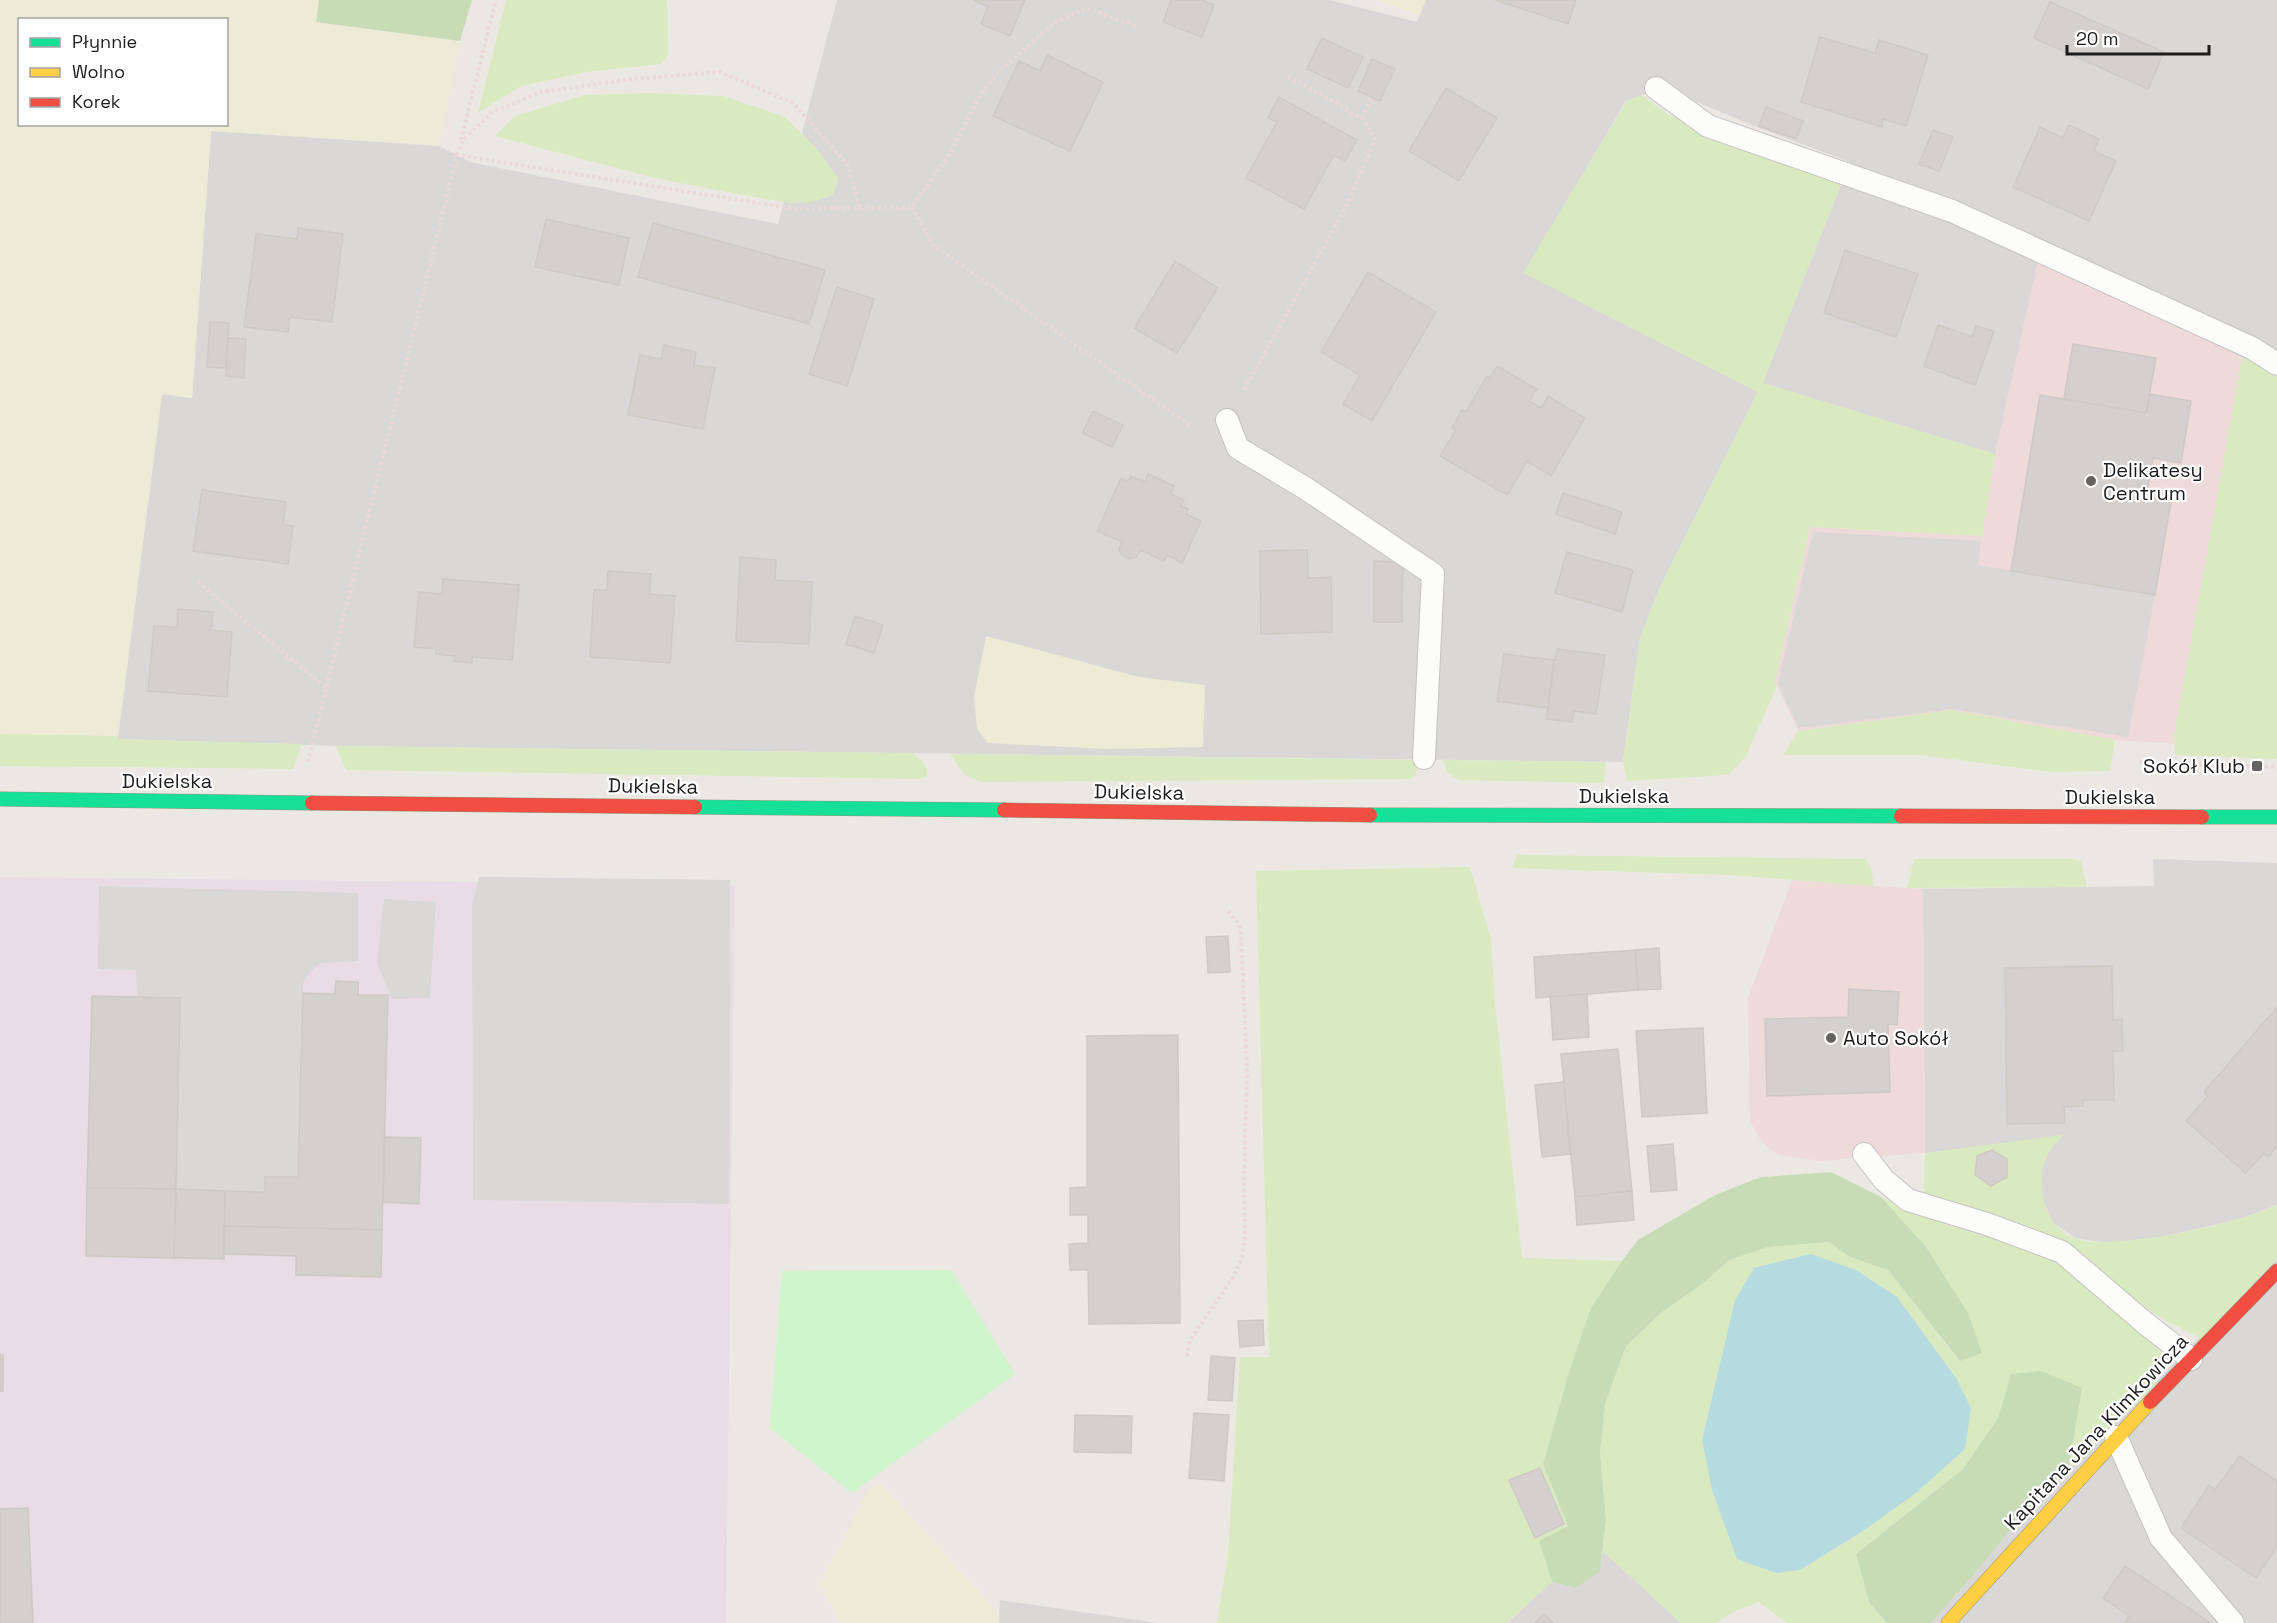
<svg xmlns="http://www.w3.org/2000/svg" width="2277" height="1623" font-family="'Space Grotesk',sans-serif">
<rect width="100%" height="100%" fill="#ebe8e4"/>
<!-- residential -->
<g fill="#dad8d6">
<polygon points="837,0 1330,0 1417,22 1426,0 2277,0 2277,377 2243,354 2038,262 1995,454 1762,383 1850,162 1759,128 1664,88 1626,101 1524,273 1758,392 1660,587 1640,638 1623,762 336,746 118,739 162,394 192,398 211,131 439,146 470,162 778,224"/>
<polygon points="2153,859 2277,863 2277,1205 2240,1219 2161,1237 2107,1243 2075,1238 2052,1222 2043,1200 2040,1172 2051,1147 2062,1136 1925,1153 1923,889 2154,886"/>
<polygon points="2277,1259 2277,1623 1931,1623 1972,1577 2019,1520"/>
<polygon points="1603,1551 1681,1623 1507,1623 1552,1582 1576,1588 1600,1572"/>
<polygon points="1000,1600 1157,1623 999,1623"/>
</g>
<!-- commercial -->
<g fill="#eedad9">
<polygon points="2038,261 2243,354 2174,744 2115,740 1952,710 1798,731 1775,682 1810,527 1982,536 1995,454"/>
<polygon points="1792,880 1923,889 1925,1153 1821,1161 1778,1155 1762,1142 1750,1122 1748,998"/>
</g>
<!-- industrial -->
<polygon fill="#e9dce5" points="0,877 735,885 726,1623 0,1623"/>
<!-- religious -->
<g fill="#d9d8d6">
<polygon points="1813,532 1981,541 1978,565 2155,595 2128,737 1952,709 1799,728 1778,684"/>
<polygon points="479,877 730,880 729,1204 473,1200 472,905"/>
<polygon points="99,886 358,893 358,961 320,963 309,973 303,983 298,1177 265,1177 265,1192 176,1189 180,998 137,997 136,970 98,969"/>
<polygon points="384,899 436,902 430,998 392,999 377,963"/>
</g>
<!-- farmland -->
<g fill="#edebd6" fill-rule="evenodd">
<path d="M0,0H319L316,22L460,41L439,145L211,131L192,398L162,394L118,736L0,734ZM20,20H226V124H20Z"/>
<polygon points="1376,0 1426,0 1420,15"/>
<polygon points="986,636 1139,677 1205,685 1203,747 1108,749 988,743 977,729 974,696"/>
<polygon points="881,1484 999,1614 999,1623 841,1623 820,1584 870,1488"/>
</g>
<!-- grass -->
<g fill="#daeac0" fill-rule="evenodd">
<polygon points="506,0 667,0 668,55 661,64 587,72 521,86 478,113"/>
<polygon points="651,93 724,96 785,117 817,149 838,178 833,195 813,202 791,203 737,194 659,179 495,136 515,116 585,95"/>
<polygon points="1641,95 1669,115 1732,141 1842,181 1763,383 1995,454 1982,536 1810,527 1775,682 1777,686 1746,756 1728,775 1627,781 1623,762 1640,638 1660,587 1758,392 1523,273 1627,101"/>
<polygon points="2243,354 2277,377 2277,759 2175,755 2174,736"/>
<polygon points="1952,710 2115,740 2110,771 2052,772 1920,755 1783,755 1798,731"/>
<polygon points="0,734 118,736 118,739 302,744 293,769 0,766"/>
<path d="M336,746L913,753C922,760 929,765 927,777L919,779L346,770Z"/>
<polygon points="950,754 1418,760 1416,775 1411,779 980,782 964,774"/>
<polygon points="1444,760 1606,762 1604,783 1459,780 1447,773"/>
<polygon points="1517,855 1866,859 1871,868 1874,886 1729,875 1512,868"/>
<polygon points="1914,859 2074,859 2081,861 2087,887 1907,888"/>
<polygon points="1470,867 1491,939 1495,1004 1522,1258 1622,1261 1591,1308 1569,1372 1543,1464 1568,1526 1539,1541 1552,1582 1506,1623 1217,1623 1228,1555 1240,1357 1269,1357 1256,871"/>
<path d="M2063,1135C2043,1155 2039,1169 2043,1197C2045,1213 2056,1229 2071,1237C2106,1254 2242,1223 2277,1205V1259L2201,1339L2163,1319L2111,1284L2092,1261L2034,1228L1924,1199L1925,1153Z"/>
<path d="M1881,1197L1947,1225L2055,1257L2156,1343L2165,1358L2154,1387L2069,1467L2011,1374L1998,1418L1963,1469L1856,1554L1869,1602L1887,1623H1787L1759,1602L1735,1611L1716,1623H1681L1603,1551L1606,1520L1600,1453L1605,1404L1626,1346L1662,1312L1705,1282L1729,1260L1768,1247L1829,1242L1850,1257L1888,1270L1959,1361L1968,1313L1932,1258ZM1754,1268L1897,1297L1956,1378L1971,1408L1863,1531L1800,1570L1776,1572L1737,1559L1702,1440L1735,1300Z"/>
</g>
<!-- forest -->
<g fill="#c7dbb7">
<polygon points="319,0 472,0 460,41 316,22"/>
<polygon points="1831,1172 1881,1197 1926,1247 1968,1313 1982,1353 1960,1361 1888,1270 1850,1257 1829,1242 1768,1247 1729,1260 1705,1282 1662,1312 1626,1346 1605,1404 1600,1453 1606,1520 1600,1572 1576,1588 1552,1582 1539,1541 1568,1526 1543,1464 1569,1372 1591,1308 1622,1261 1638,1240 1715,1195 1761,1177"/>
<polygon points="2041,1371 2082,1388 2069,1467 2019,1520 1972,1577 1931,1623 1887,1623 1869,1602 1856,1554 1963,1469 1998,1418 2011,1374"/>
</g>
<!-- park -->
<polygon fill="#d0f4cc" points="951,1270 1015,1374 852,1493 770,1428 782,1271"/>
<!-- water -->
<polygon fill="#b5dbe0" points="1811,1254 1856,1270 1897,1297 1956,1378 1971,1408 1965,1449 1916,1493 1863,1531 1800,1570 1776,1573 1737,1559 1712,1490 1702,1440 1735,1300 1754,1268"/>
<!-- building -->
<g fill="#d3d0cd" stroke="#cec9c5" stroke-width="1.5">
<polygon points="973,0 1025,0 1010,36 981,24 988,7"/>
<polygon points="1171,0 1202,0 1214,5 1202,37 1163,22"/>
<polygon points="1495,0 1576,0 1568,24"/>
<polygon points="2050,2 2164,52 2148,89 2034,38"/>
<polygon points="1820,37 1875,53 1879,40 1928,55 1906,126 1883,119 1882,127 1801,102"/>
<polygon points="1322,38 1363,57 1348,88 1307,69"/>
<polygon points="1047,55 1103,82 1070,151 993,116 1019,61 1040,71"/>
<polygon points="1372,59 1395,69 1380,101 1358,91"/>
<polygon points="1446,88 1497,118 1459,181 1409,151"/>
<polygon points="1279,97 1357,140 1345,161 1334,155 1304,209 1246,178 1277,122 1268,118"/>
<polygon points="1766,107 1803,121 1796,139 1759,126"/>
<polygon points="2069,125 2099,139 2094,151 2116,161 2089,221 2013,187 2040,127 2063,138"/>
<polygon points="1933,130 1953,137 1939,171 1919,164"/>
<polygon points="546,219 629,238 619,285 535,267"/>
<polygon points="653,223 825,270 809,324 638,277"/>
<polygon points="298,228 343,234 332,322 290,317 288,332 244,327 256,234 297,239"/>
<polygon points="1845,250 1918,274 1896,337 1824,313"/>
<polygon points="1175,261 1218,288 1177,353 1134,328"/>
<polygon points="1368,272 1436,312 1372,421 1343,404 1360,375 1321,352"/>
<polygon points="837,287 874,299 847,386 809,374"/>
<polygon points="210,322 229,323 226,368 207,367"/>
<polygon points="1938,325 1972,337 1976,326 1994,331 1975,385 1924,366"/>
<polygon points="228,338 246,339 244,378 226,376"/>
<polygon points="2073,344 2156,358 2146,413 2064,399"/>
<polygon points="664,345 696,352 694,365 715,368 703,429 628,415 640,355 661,359"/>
<polygon points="1497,366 1537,389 1529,401 1541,408 1548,396 1585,418 1551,476 1527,461 1507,495 1440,456 1456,430 1452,428 1462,410 1466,412 1487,376 1490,378"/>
<polygon points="2150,394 2191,401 2181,463 2153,458 2146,497 2171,502 2155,595 2011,571 2040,395 2146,413"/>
<polygon points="1093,411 1123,425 1112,447 1082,433"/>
<polygon points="1148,474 1174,486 1171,494 1184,500 1181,506 1188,509 1186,514 1201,521 1182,563 1167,555 1164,561 1140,550 1137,556 1130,559 1121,555 1119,549 1122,542 1097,531 1121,478 1128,481 1131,476 1145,482"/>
<polygon points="202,490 286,502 283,525 293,526 288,564 193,551"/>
<polygon points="1563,493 1622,512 1615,534 1556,514"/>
<polygon points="1307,550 1308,578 1331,577 1332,632 1261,634 1260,551"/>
<polygon points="1567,552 1633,570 1622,612 1555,593"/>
<polygon points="740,557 776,560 775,580 812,582 809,644 736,641"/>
<polygon points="1374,561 1403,562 1402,622 1374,622"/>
<polygon points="608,571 651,574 650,594 675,596 670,663 590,657 594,590 607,590"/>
<polygon points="443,579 519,585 512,660 472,657 472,663 454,661 455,656 436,654 436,649 414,647 419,592 442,594"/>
<polygon points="178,609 213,612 211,630 232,632 227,697 148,691 154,626 177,627"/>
<polygon points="855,616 883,625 874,653 846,644"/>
<polygon points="1557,649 1605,655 1596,714 1574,711 1572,722 1546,719"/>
<polygon points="1504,654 1554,660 1548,708 1497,701"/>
<polygon points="1228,936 1230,972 1208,973 1206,937"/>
<polygon points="1659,948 1661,989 1638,990 1635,950"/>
<polygon points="1635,950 1638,990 1536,998 1534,957"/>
<polygon points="2112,966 2113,1020 2122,1020 2123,1051 2113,1051 2114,1100 2083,1100 2083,1106 2064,1107 2065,1123 2007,1124 2005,968"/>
<polygon points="336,981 358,982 358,995 388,995 382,1230 224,1226 225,1191 265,1192 265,1177 298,1177 303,993 335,994"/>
<polygon points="1849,989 1899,992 1897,1025 1888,1024 1890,1092 1767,1096 1765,1019 1848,1017"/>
<polygon points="1587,994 1589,1037 1553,1040 1550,997"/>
<polygon points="92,996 180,998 176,1189 87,1188"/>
<polygon points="2277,1007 2277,1146 2268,1157 2264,1153 2246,1173 2186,1121 2208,1096 2204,1092"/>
<polygon points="1703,1028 1707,1113 1642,1117 1636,1031"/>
<polygon points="1178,1035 1180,1323 1089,1324 1088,1270 1070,1270 1069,1244 1088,1243 1088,1215 1070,1215 1070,1188 1087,1187 1087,1036"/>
<polygon points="1618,1049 1632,1191 1575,1197 1561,1054"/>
<polygon points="1564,1082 1570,1154 1542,1157 1535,1085"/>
<polygon points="385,1137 421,1138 419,1204 383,1202"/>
<polygon points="1673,1144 1677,1190 1651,1192 1647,1146"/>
<polygon points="1992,1150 2007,1159 2007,1177 1991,1186 1975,1175 1977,1156"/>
<polygon points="87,1188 176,1189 174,1258 86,1256"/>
<polygon points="176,1189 225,1191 224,1259 174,1258"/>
<polygon points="1632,1191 1634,1220 1577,1225 1575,1197"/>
<polygon points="224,1226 382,1230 381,1277 296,1275 296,1256 224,1254"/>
<polygon points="1263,1320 1264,1345 1240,1347 1238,1321"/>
<rect x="0" y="1355" width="3" height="36"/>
<polygon points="1211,1356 1235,1358 1232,1401 1208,1400"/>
<polygon points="1194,1413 1229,1415 1224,1481 1189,1478"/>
<polygon points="1075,1415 1132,1416 1131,1453 1074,1452"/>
<polygon points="2239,1456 2277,1481 2277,1547 2256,1578 2181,1528 2209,1485 2215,1490"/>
<polygon points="1540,1468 1564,1524 1535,1538 1509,1480"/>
<polygon points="28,1508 33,1623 0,1623 0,1509"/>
<polygon points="2125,1566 2211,1623 2124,1623 2129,1616 2103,1598"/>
<polygon points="1544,1614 1553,1623 1535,1623"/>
</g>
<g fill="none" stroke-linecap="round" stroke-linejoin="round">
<defs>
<g id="lane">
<polyline points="1656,88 1708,126 1952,211 2252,348 2277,364"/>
<polyline points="1227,420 1238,448 1305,488 1433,574 1424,758"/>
<polyline points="1864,1154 1884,1180 1908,1200 1987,1224 2062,1252 2145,1323 2191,1359"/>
<polyline points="2116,1437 2161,1538 2233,1623"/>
</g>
<g id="fast">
<polyline points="0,799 312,803"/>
<polyline points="695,807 1004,810"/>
<polyline points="1370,815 1901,816"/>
<polyline points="2202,817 2277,817"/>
</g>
<polyline id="slow" points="1948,1623 2150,1402"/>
<g id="jam">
<polyline points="312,803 695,807"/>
<polyline points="1004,810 1370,815"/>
<polyline points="1901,816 2202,817"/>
<polyline points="2150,1402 2277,1271"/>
</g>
</defs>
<!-- lane casing -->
<use href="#lane" stroke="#c3c2c0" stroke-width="24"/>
<!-- fast casing -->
<use href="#fast" stroke="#95947c" stroke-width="15"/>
<!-- slow casing -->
<use href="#slow" stroke="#95947c" stroke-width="15"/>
<!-- jam casing -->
<use href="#jam" stroke="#95947c" stroke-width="15"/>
<!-- path -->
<g stroke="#ebd8d6" stroke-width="4" stroke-dasharray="3 3" stroke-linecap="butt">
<polyline points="1362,118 1372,98"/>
<polyline points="461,140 496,0"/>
<polyline points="457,155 463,140 494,111 541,92 633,79 720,72 793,103 847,164 860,208"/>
<polyline points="912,207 933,245 1191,426"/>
<polyline points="1244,390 1345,209 1375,139 1362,118 1286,75"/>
<polyline points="198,582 326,688"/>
<polyline points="308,762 457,155 796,209 912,207 950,153 978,99 998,72 1054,23 1086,8 1136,26"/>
<polyline points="2139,762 2277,767"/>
<polyline points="1187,1356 1190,1340 1234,1276 1242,1258 1245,1238 1244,1183 1247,1071 1241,933 1239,924 1226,909"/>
</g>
<!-- lane -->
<use href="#lane" stroke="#fcfcfb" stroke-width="22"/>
<!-- fast -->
<use href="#fast" stroke="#16e098" stroke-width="14"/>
<!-- slow -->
<use href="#slow" stroke="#ffcf43" stroke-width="14"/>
<!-- jam -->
<use href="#jam" stroke="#f24e42" stroke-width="14"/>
</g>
<!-- markers -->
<g fill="#646362" stroke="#fff" stroke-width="2">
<circle cx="2091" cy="481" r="6"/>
<rect x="2251" y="760" width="12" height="12" rx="3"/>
<circle cx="1831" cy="1038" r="6"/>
</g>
<g text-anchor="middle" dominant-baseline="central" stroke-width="4.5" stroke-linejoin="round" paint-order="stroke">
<!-- poi labels -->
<g font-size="20" fill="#1c1c1c" stroke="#fff" text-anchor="start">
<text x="2103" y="470">Delikatesy<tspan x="2103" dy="23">Centrum</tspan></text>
<text x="2245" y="766" text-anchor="end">Sokół Klub</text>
<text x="1843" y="1038">Auto Sokół</text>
</g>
<!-- street labels -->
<g font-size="20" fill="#1c1c1c" stroke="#fff">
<text x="167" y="781">Dukielska</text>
<text transform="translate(653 786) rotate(1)">Dukielska</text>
<text transform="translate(1139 792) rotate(1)">Dukielska</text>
<text x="1624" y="796">Dukielska</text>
<text x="2110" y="797">Dukielska</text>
<text transform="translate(2096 1432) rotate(-47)">Kapitana Jana Klimkowicza</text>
</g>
</g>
<!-- legend -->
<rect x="18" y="18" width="210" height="108" fill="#ffffff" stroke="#a4a4a4" stroke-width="1.5"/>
<rect x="30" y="38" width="30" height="9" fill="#16e098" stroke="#a4a4a4" stroke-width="1.5"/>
<text x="72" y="48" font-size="18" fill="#1c1c1c">Płynnie</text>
<rect x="30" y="68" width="30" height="9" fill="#ffcf43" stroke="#a4a4a4" stroke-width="1.5"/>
<text x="72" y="78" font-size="18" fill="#1c1c1c">Wolno</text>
<rect x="30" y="98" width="30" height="9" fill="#f24e42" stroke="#a4a4a4" stroke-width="1.5"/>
<text x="72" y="108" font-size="18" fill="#1c1c1c">Korek</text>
<!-- scale -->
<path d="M2067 45v9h142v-9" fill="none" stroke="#1c1c1c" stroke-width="3"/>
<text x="2076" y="45" font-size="18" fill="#1c1c1c" stroke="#ffffff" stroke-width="4.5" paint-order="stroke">20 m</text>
</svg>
